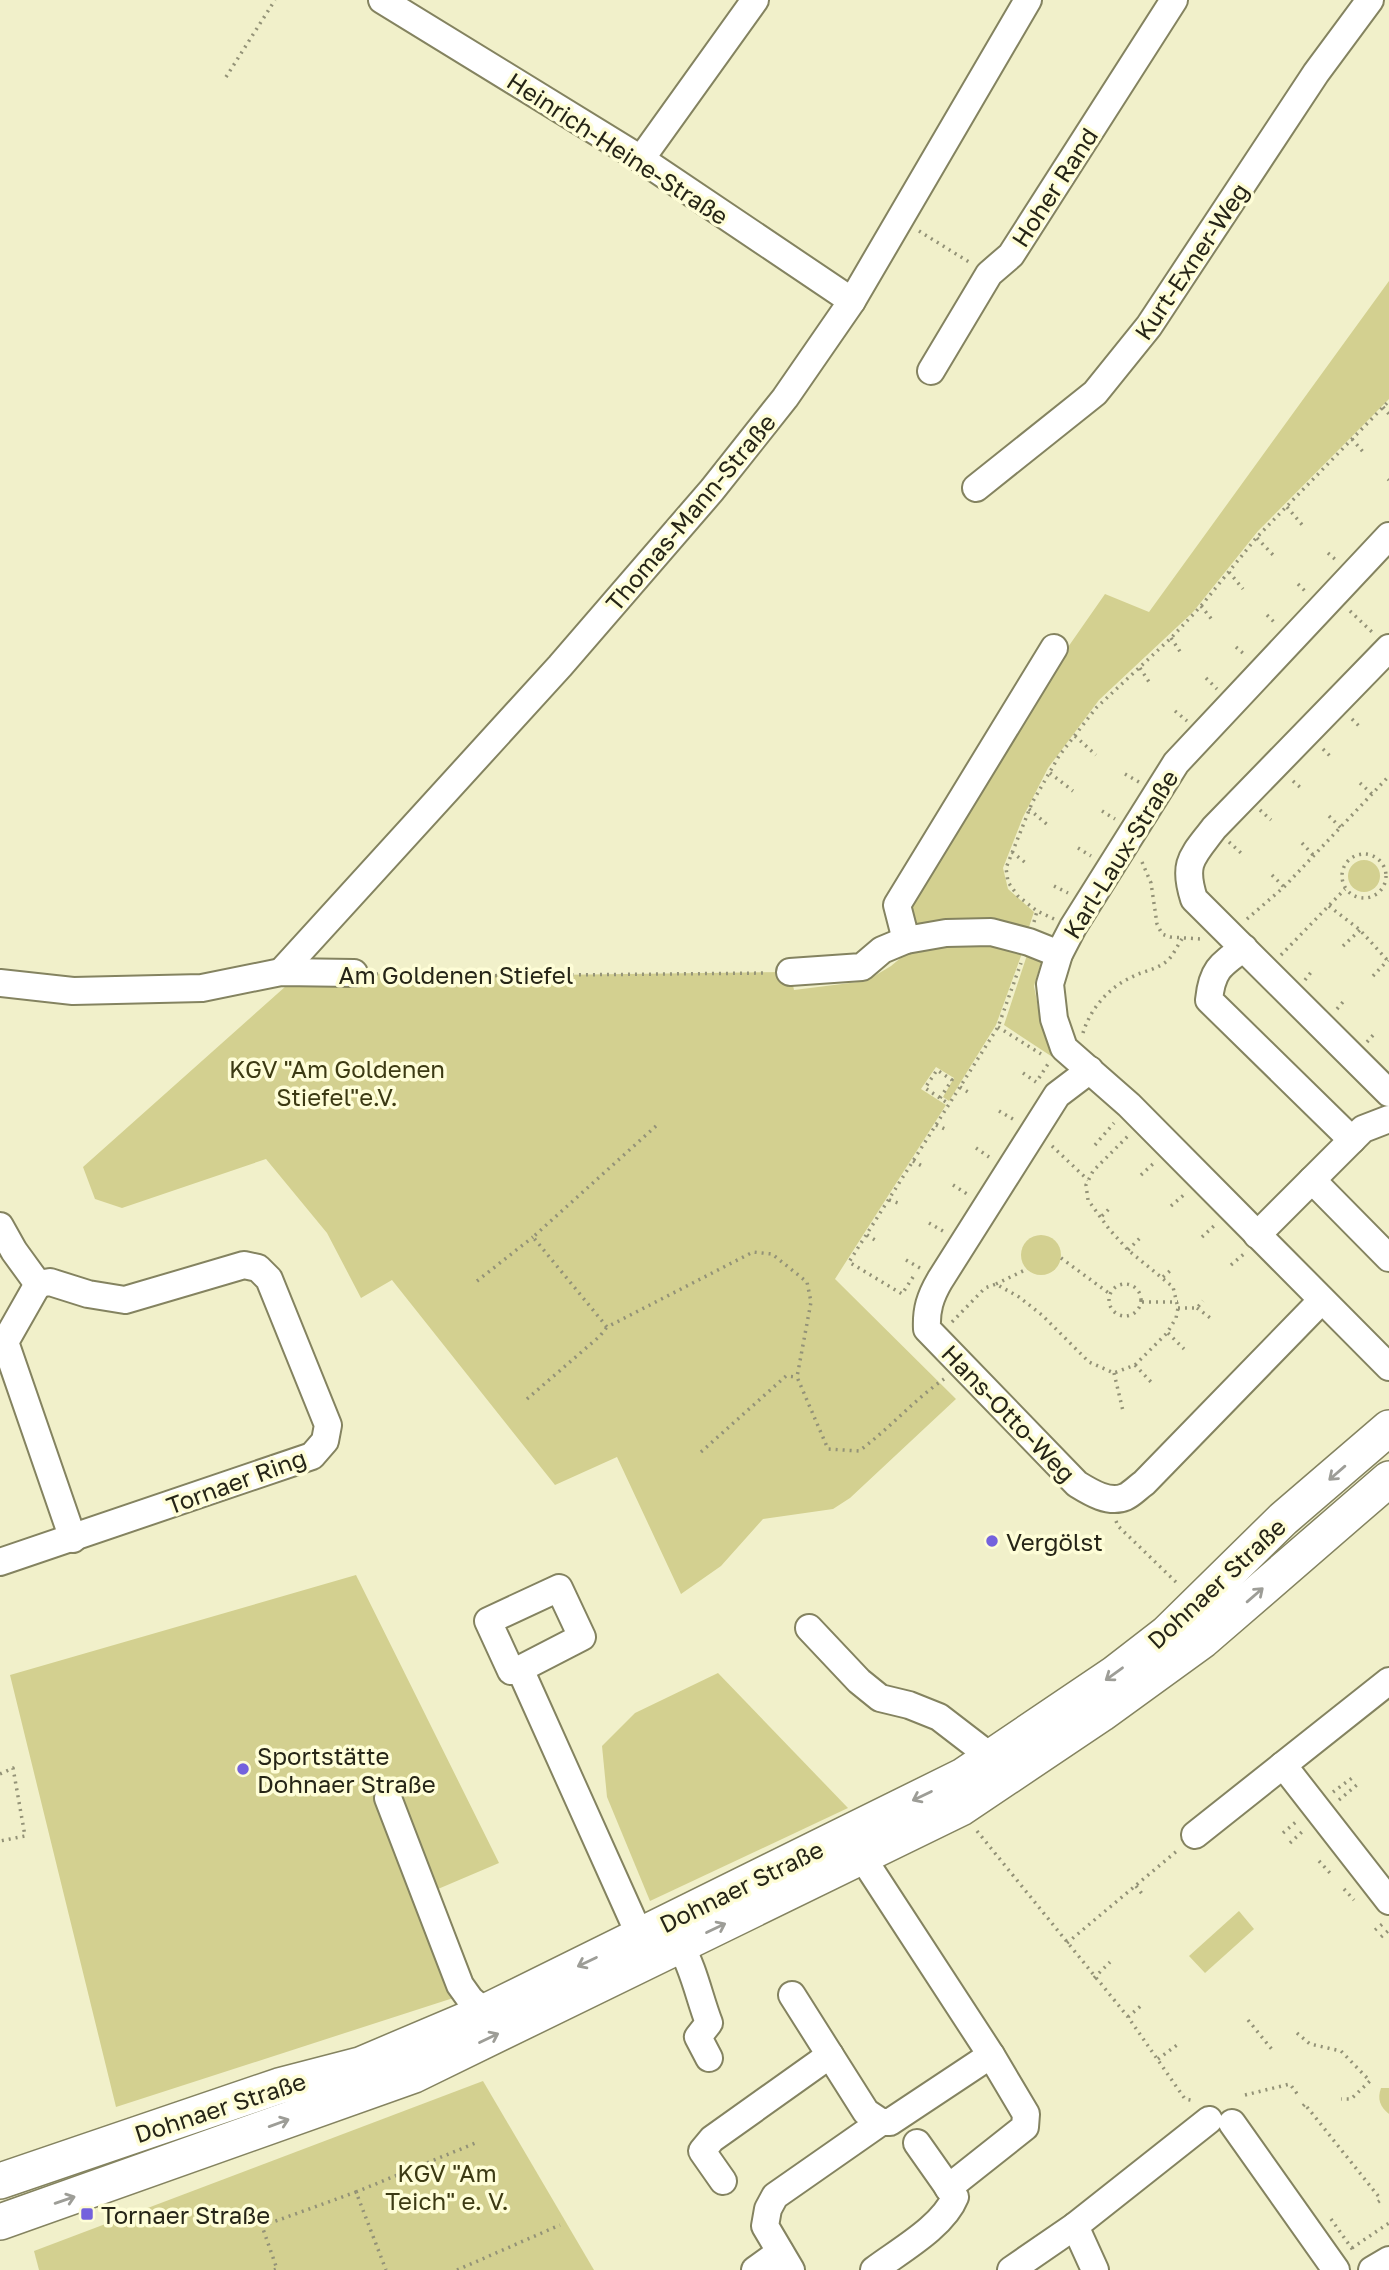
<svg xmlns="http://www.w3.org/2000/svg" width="1389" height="2270" font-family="'Golos Text',sans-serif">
<rect width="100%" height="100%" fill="#f1f0ca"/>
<!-- green -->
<g fill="#d3d090">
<polygon points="1389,281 1389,399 1258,531 1193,612 1099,700 1048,768 1023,817 1003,868 1008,889 1034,912 1027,933 921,929 907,921 901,908 1036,693 1105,594 1149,612"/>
<circle cx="1364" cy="876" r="16"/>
<polygon points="944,940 1025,945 996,1025 949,1101 943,1097 954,1078 936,1067 921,1089 946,1105 835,1279 956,1399 850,1498 833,1509 763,1519 721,1566 681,1594 617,1457 555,1485 392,1280 361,1298 327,1233 266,1159 122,1208 95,1199 83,1167 295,978 354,973 458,976 790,972 794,990 866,981 891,966 915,946"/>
<polygon points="1030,946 1044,953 1034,986 1041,1023 1054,1052 1051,1056 1004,1025"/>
<circle cx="1041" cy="1255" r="20"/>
<polygon points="356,1575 499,1863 438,1889 478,1990 116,2107 10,1675"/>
<polygon points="718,1673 848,1808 650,1901 607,1797 602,1746 635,1713"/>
<polygon points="1239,1911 1254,1929 1205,1973 1189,1956"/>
<polygon points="483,2081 594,2270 39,2270 34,2251"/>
<path d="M1381,2088H1389V2114C1380,2107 1377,2099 1381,2088Z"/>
</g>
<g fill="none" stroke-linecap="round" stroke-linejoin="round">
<defs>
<g id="minor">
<polyline points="382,0 641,159 852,301"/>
<polyline points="641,159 755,0"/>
<polyline points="931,371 989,274 1011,255 1174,0"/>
<polyline points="976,488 1095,393 1149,326 1316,73 1370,0"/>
<polyline points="1389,536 1176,763 1073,927 1059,954 1050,984 1054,1019 1064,1048 1129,1105 1389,1367"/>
<path d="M1389,648L1214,828C1193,856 1182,862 1194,899L1389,1093"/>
<polyline points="906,940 897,905 1054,648"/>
<path d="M1244,948C1220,965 1212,970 1209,1000L1352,1140"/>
<polyline points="281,972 560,666 712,490 785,398 852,301 1028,0"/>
<polyline points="790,972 862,967 882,950 906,940 946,933 991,932 1029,942 1059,954"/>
<polyline points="0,983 73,991 202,988 281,972 354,973"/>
<path d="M1090,1070L1057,1095L940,1280C930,1297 926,1310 927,1329L1077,1484C1090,1492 1109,1504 1125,1497C1132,1494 1138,1487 1144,1483L1322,1300"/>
<polyline points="1312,1180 1389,1258"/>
<polyline points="0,1226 14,1251 38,1284 50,1282 88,1294 125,1300 244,1265 258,1268 269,1279 328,1425 325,1441 312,1456 0,1562"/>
<polyline points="1257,1235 1363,1129 1389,1119"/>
<polyline points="38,1284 5,1342 73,1539"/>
<polyline points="809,1628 859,1681 880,1698 909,1705 939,1717 991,1757"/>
<polyline points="520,1669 511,1671 488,1621 559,1588 582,1637 520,1669 640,1936"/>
<polyline points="1283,1765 1389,1901"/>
<polyline points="388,1798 460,1985 470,1999 485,2012"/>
<polyline points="1195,1835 1389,1681"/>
<path d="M680,1945C694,1969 699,1997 709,2023L698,2037L709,2058"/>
<polyline points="792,1995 866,2112 881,2122 890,2122 991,2055 862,1857"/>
<polyline points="1232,2123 1336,2270"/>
<polyline points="723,2181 702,2151 712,2139 830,2055"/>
<polyline points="948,2188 1025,2127 1026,2114 991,2055"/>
<polyline points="1075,2226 1095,2270"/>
<polyline points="755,2270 780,2252"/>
<polyline points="791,2270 765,2226 768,2209 775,2196 881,2122"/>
<path d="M874,2270C899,2251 943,2227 955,2197L917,2143"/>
<polyline points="1011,2270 1075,2226 1209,2120"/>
<polyline points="1372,2270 1389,2260"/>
</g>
<g id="major">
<polyline points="0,2181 279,2086 360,2065 485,2012 963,1776 1114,1674 1167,1633 1283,1519 1389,1428"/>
<polyline points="0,2222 414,2075 961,1808 1101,1714 1203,1640 1389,1479"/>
</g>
</defs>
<!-- minor casing -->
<use href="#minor" stroke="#848360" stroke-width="30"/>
<!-- major casing -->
<use href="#major" stroke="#848360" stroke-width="38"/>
<!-- path -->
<g stroke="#939277" stroke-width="3.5" stroke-dasharray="2 5" stroke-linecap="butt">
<polyline points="226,77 275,0"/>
<polyline points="919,231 969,262"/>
<polyline points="1383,407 1389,414"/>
<polyline points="1352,439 1364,453"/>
<polyline points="1388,479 1389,480"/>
<polyline points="1287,507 1304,527"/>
<polyline points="1257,538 1275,557"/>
<polyline points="1328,553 1337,561"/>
<polyline points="1229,572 1243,589"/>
<polyline points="1298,584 1306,592"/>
<polyline points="1201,606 1213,621"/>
<polyline points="1350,611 1372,632"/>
<polyline points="1267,615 1276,624"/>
<polyline points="1171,638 1181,653"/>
<polyline points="1236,647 1245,655"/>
<polyline points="1140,668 1151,685"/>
<polyline points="1206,678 1217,689"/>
<polyline points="1175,711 1187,721"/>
<polyline points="1352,719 1360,727"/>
<polyline points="1075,736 1096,755"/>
<polyline points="1323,749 1331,757"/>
<polyline points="1050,773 1073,791"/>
<polyline points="1125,774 1139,782"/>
<polyline points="1293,781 1302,789"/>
<polyline points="1360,783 1372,794"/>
<polyline points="1029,809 1050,827"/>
<polyline points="1260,810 1271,820"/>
<polyline points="1102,811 1115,819"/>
<polyline points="1329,816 1341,828"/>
<polyline points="1229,842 1241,853"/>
<polyline points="1302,843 1314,856"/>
<polyline points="1078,848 1091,856"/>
<polyline points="1012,852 1027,864"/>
<circle cx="1364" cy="876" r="22"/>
<polyline points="1142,862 1151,883 1157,924 1162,934 1170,937 1201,939"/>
<polyline points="1272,875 1284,887"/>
<polyline points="1054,886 1068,893"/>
<polyline points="1329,906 1360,930 1389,962"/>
<polyline points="1054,919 1037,911 1018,896 1008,882 1006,868 1032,803 1059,756 1096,708 1171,638 1201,606 1257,537 1389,401"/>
<polyline points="1247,919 1284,887 1389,776"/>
<polyline points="1034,922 1037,911"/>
<polyline points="1343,946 1360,930"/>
<polyline points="1281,955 1345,889"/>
<polyline points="376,974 458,976 767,973"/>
<polyline points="1373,976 1388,960"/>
<polyline points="1305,980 1312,971"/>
<polyline points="1337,1009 1343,1002"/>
<polyline points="998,1027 1041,1054"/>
<path d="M1083,1033C1090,1009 1109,987 1132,977C1143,971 1156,970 1167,961C1173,956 1177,946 1182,939"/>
<polyline points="1367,1042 1375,1033"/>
<polyline points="1023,1073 1036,1082"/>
<polyline points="1039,1078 1048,1064"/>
<polyline points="960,1087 968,1092"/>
<polyline points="940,1098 952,1080 937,1070 925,1088 949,1104"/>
<polyline points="999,1111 1013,1119"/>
<polyline points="936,1125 945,1129"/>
<path d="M656,1126L533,1237L607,1327L753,1252L772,1254L807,1282L811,1302L797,1377L828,1449L859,1451C889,1429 914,1400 944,1379"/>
<polyline points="1095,1145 1114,1123"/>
<polyline points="1052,1146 1088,1180"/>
<polyline points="976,1148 989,1157"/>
<polyline points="913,1161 922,1166"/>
<polyline points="1141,1175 1155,1162"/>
<polyline points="953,1185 967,1194"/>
<polyline points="889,1200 898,1203"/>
<polyline points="1171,1206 1186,1193"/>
<polyline points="1102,1216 1110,1208"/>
<polyline points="929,1223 943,1231"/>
<polyline points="867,1235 875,1240"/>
<polyline points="1202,1237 1216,1224"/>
<polyline points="1128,1250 1140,1238"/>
<polyline points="1061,1258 1110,1294"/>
<polyline points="906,1260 920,1268"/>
<polyline points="1231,1265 1245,1253"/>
<polyline points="913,1277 902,1294 849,1262 998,1027 1021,963"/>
<polyline points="1163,1277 1172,1269"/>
<polyline points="477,1281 533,1237"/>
<circle cx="1125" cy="1300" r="16"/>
<polyline points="996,1284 1027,1269"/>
<polyline points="1142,1302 1178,1302"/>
<polyline points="1178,1308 1197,1308 1203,1301"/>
<polyline points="1197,1308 1213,1320"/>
<polyline points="952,1322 985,1288 996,1284 1019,1297 1042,1315 1089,1362 1114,1373 1135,1365 1167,1333 1176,1318 1178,1308 1173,1287 1128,1250 1109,1229 1088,1200 1086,1185 1093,1171 1128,1136"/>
<polyline points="1168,1333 1184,1349"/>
<polyline points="1135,1365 1151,1382"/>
<polyline points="1114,1373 1123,1411"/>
<polyline points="527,1399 600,1336 607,1327"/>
<polyline points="701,1452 786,1376 797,1377"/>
<polyline points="1116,1521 1118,1526 1179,1585"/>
<polyline points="0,1774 13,1768 25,1836 0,1841"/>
<polyline points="1333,1792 1352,1778"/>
<polyline points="1339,1800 1358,1784"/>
<polyline points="977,1831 1128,2017 1185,2099 1195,2101"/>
<polyline points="1283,1833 1297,1821"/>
<polyline points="1290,1843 1304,1830"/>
<polyline points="1319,1861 1330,1873"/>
<polyline points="1136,1886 1143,1895"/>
<polyline points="1344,1889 1354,1900"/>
<polyline points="1375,1930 1385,1922"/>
<polyline points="1381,1937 1389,1930"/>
<polyline points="1067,1943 1178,1850"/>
<polyline points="1094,1978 1110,1962"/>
<polyline points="1128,2017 1143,2004"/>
<polyline points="1248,2020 1274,2052"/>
<polyline points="1297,2033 1310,2044 1341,2051 1370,2081 1351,2099 1341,2099"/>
<polyline points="1158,2059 1177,2045"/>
<polyline points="1245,2095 1290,2084 1298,2095"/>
<polyline points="1303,2106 1305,2104"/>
<polyline points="1307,2107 1379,2197"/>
<polyline points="356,2192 478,2142"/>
<polyline points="1378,2202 1381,2200"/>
<polyline points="1331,2219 1355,2253"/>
<polyline points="1352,2248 1389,2223"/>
<polyline points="274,2270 277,2269 262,2226 356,2192 386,2270"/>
<polyline points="457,2270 560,2225"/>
</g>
<!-- minor -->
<use href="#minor" stroke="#fff" stroke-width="26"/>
<!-- major -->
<use href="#major" stroke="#fff" stroke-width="35"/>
</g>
<!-- one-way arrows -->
<defs><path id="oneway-shaft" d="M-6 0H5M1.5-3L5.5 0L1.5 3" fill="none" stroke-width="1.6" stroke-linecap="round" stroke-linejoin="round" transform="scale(1.75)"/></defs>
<g stroke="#9d9d97">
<use href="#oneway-shaft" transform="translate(1337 1473) rotate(139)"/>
<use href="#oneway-shaft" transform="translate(1255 1595) rotate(-41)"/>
<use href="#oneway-shaft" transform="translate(1114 1674) rotate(144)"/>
<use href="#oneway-shaft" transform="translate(922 1796) rotate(154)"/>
<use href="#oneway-shaft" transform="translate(716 1928) rotate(-26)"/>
<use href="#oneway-shaft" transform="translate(587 1962) rotate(154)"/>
<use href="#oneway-shaft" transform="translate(489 2038) rotate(-26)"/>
<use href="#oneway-shaft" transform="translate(279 2123) rotate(-20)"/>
<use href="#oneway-shaft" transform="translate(65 2200) rotate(-19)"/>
</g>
<!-- markers -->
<g fill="#7462dd" stroke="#fefdd7" stroke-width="2.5">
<circle cx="992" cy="1541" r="7"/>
<circle cx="243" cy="1769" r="7"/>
<rect x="80" y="2207" width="14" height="14" rx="3.5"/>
</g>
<g text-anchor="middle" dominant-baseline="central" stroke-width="7" stroke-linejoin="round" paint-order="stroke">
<!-- street labels -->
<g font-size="24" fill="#262517" stroke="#fefdd7">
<text transform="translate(618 148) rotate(33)">Heinrich-Heine-Straße</text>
<text transform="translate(1054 187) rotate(-57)">Hoher Rand</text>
<text transform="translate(1191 261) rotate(-56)">Kurt-Exner-Weg</text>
<text transform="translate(690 512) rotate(-50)">Thomas-Mann-Straße</text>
<text transform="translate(1120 854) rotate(-58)">Karl-Laux-Straße</text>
<text x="456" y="974">Am Goldenen Stiefel</text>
<text transform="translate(1009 1413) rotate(46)">Hans-Otto-Weg</text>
<text transform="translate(236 1481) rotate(-20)">Tornaer Ring</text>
<text transform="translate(1216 1583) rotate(-43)">Dohnaer Straße</text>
<text transform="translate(741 1886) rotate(-26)">Dohnaer Straße</text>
<text transform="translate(220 2107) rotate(-18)">Dohnaer Straße</text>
</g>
<!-- park labels -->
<g font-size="24" fill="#3c3a13" stroke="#fefdd7">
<text x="337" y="1068">KGV "Am Goldenen<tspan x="337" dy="28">Stiefel"e.V.</tspan></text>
<text x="447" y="2172">KGV "Am<tspan x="447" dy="28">Teich" e. V.</tspan></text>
</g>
<!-- poi labels -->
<g font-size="24" fill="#262517" stroke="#fefdd7" text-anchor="start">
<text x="1006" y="1541">Vergölst</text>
<text x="257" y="1755">Sportstätte<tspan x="257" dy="28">Dohnaer Straße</tspan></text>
<text x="101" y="2214">Tornaer Straße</text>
</g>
</g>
</svg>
